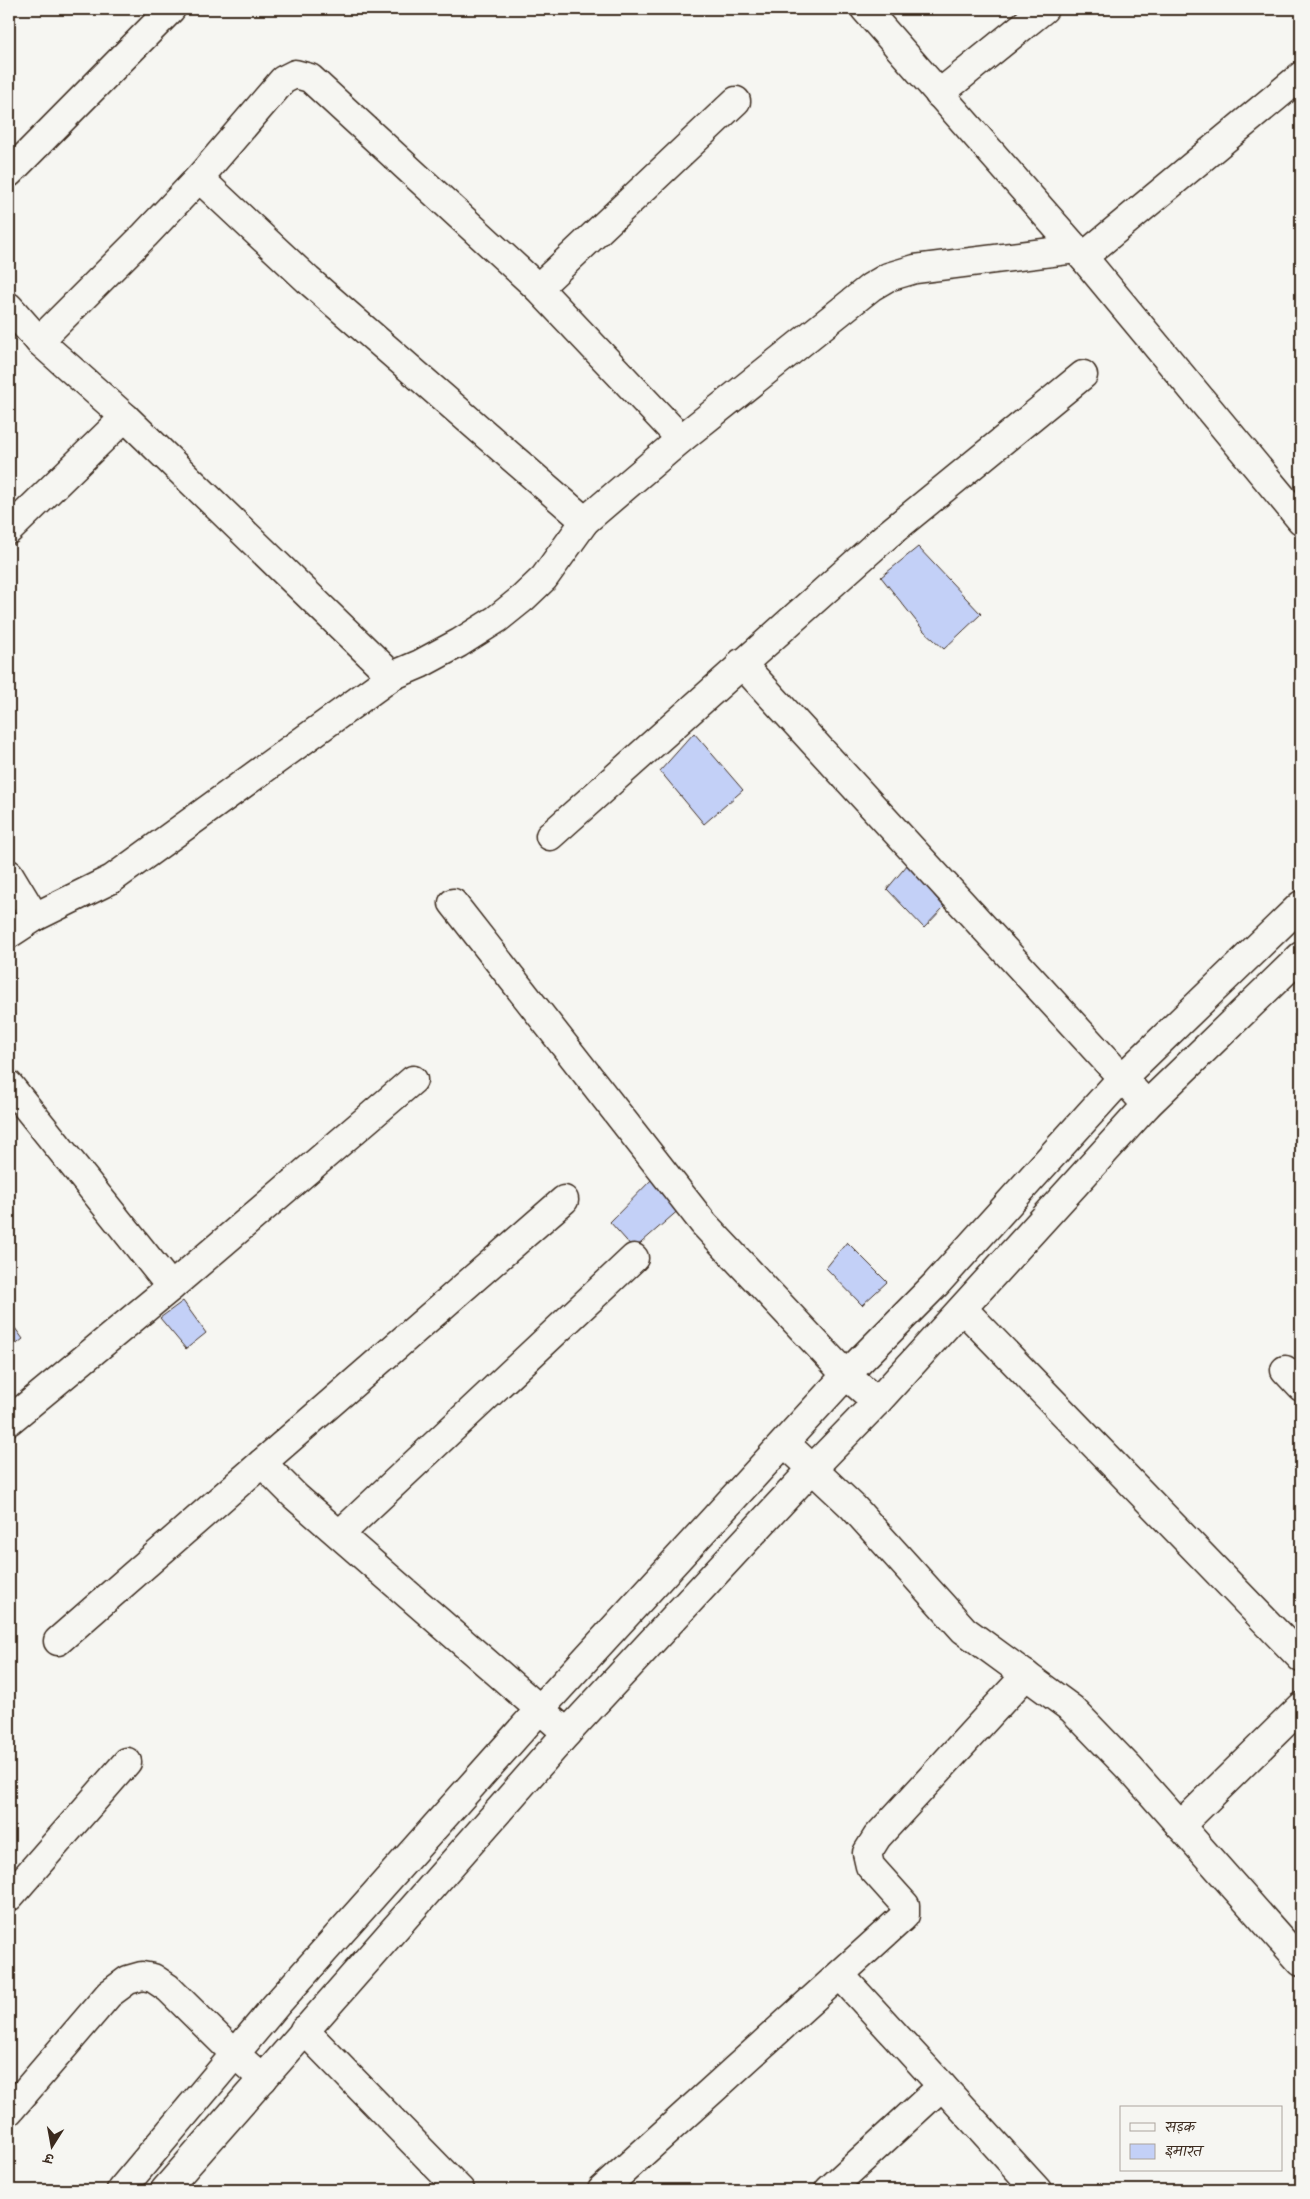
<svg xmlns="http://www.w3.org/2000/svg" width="1310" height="2199" font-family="Kalam,'Playpen Sans Deva',sans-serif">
<rect width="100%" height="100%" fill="#f6f6f2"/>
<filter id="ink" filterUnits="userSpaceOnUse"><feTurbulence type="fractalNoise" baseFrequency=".02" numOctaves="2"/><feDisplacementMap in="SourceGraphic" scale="10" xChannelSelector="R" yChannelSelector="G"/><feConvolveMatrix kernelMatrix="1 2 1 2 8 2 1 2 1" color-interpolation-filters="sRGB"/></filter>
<g filter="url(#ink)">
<!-- building -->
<g fill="#c3d0f7" stroke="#3b2a1e">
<polygon points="918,547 981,614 944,649 924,631 881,577"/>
<polygon points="694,733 743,790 704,824 660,771"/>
<polygon points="908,864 944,907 924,928 887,889"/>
<polygon points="658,1173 681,1208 634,1249 610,1222"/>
<polygon points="847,1242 887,1282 862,1305 826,1268"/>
<polygon points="183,1301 206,1333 186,1349 160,1318"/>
<polygon points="9,1320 23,1339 9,1350"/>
</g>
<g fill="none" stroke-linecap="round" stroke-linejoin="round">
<defs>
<g id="minor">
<polyline points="865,9 1083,257 1301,520"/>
<polyline points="939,94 1044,9"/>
<polyline points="9,173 171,9"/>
<polyline points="199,178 308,280 585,521"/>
<polyline points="1083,257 1301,76"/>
<polyline points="9,307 39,341 125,417 392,676"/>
<polyline points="39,341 145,235 199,178 283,80 295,74 310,78 538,288"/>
<polyline points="681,439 538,288 736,101"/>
<polyline points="9,530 125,417"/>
<polyline points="741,663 1147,1105"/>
<polyline points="550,836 886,536 1083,375"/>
<polyline points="9,874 35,917"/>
<polyline points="453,903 704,1224 846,1375 877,1402"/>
<polyline points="9,934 35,917 112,879 392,676 420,664 459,643 497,619 523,598 544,578 585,521 681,439 871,287 888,277 915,269 1076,249"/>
<polyline points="9,1085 171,1287"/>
<polyline points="963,1309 1301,1658"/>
<polyline points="1285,1370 1301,1387"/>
<polyline points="9,1421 171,1287 413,1080"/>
<polyline points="785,1443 853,1507 964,1630 1072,1709 1130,1769 1301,1962"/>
<polyline points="262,1463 564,1200"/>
<polyline points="340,1534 634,1258"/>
<polyline points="58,1641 262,1463 296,1497 567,1733"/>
<polyline points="1180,1826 1301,1707"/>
<polyline points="9,1897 127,1762"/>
<polyline points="841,1976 942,2086"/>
<polyline points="304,2030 460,2190"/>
<polyline points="9,2111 109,1994 128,1980 142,1976 153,1978 168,1988 235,2054 263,2079"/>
<polyline points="602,2190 901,1919 905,1915 905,1905 870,1866 867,1853 877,1837 1026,1675"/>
<polyline points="829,2190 942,2086 1037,2190"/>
</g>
<g id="tertiary">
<polyline points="121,2190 276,2005 540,1709 846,1375 936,1284 1122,1078 1301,905"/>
<polyline points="165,2190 567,1733 812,1469 877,1402 1147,1105 1301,956"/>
</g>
</defs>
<!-- minor casing -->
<use href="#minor" stroke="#3b2a1e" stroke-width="31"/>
<!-- tertiary casing -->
<use href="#tertiary" stroke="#3b2a1e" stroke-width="31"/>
<!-- minor -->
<use href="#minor" stroke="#f6f6f2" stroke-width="28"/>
<!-- tertiary -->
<use href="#tertiary" stroke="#f6f6f2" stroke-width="28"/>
</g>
</g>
<!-- margin -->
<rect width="1310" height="2199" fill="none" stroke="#f6f6f2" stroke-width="30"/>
<rect x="15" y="15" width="1280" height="2169" fill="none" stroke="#3b2a1e" stroke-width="2" filter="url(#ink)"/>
<!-- legend -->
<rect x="1120" y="2106" width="162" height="65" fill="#f6f6f2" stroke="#aba49d"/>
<rect x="1130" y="2123" width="25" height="8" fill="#f6f6f2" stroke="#aba49d"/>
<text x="1165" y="2132" font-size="15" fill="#3b2a1e">सड़क</text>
<rect x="1130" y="2144" width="25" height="15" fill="#c3d0f7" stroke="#aba49d"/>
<text x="1165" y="2156" font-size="15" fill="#3b2a1e">इमारत</text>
<!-- north arrow -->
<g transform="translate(52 2146) rotate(191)" stroke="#f6f6f2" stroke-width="4" paint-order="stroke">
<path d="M0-4L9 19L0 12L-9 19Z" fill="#3b2a1e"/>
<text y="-8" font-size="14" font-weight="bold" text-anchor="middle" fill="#3b2a1e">उ</text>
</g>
</svg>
